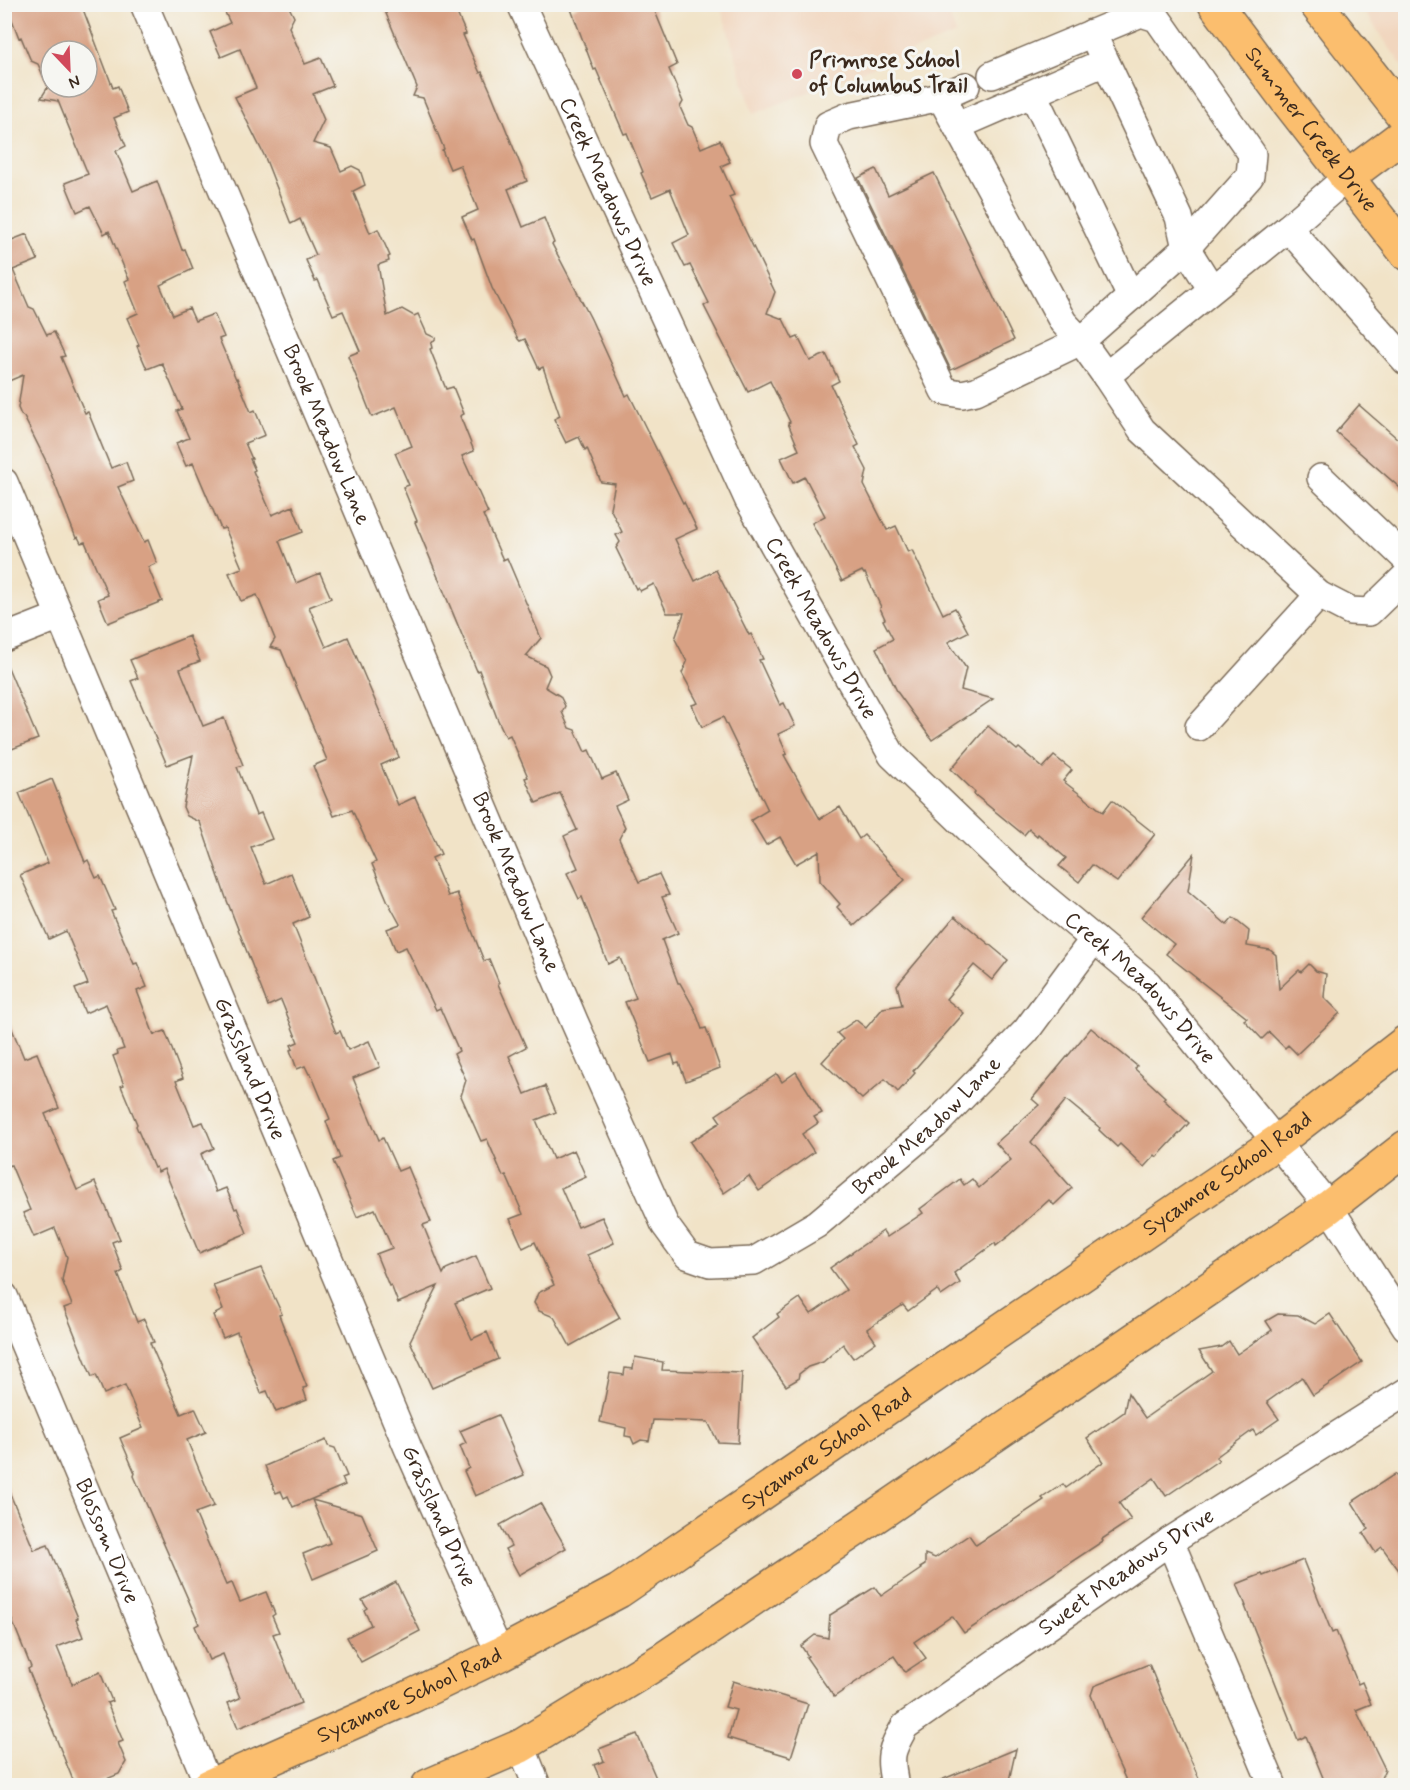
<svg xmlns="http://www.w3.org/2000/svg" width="1410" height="1790" font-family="Mynerve,sans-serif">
<rect width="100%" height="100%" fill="#f6f6f2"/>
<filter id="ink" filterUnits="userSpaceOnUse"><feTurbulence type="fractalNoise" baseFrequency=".0167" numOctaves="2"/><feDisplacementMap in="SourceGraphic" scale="12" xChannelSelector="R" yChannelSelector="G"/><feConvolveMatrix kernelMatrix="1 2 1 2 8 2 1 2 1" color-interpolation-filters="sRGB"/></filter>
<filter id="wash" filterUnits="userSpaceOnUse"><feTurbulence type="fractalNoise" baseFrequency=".008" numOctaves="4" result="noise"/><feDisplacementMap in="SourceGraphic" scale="24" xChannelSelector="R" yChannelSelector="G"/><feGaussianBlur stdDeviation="1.35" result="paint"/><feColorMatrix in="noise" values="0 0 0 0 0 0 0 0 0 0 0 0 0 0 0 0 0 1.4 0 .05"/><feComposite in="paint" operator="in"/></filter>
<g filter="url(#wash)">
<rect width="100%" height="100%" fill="#f1e3c7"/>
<!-- built -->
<g fill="#f1d5bd">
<polygon points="720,5 946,5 956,34 753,114"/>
<polygon points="1360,5 1405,5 1405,70"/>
</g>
<g id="blocks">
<!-- building -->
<g fill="#d8a184" fill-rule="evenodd">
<path d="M6,4H81L113,88L118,86L128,112L114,118L126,146L116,151L133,191L157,181L182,250L185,249L193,269L160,285L173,315L189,308L195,321L214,314L224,337L219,339L236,379L237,378L251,412L255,410L265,435L245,443L252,459H250L255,470L253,471L272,515L293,506L303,532L279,541L296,583L320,573L331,598L309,607L326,647L348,637L399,757L381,765L398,805L415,797L441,854L432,858L448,896L457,893L484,961L489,959L499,983L498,984L526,1047L509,1056L525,1094L545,1086L556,1112L536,1120L553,1159L574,1150L586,1177L561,1188L578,1227L602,1217L614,1243L587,1255L599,1277L598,1280L620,1318L570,1346L554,1317L539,1311L534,1303L538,1293L554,1285L535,1242L523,1248L510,1219L523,1214L506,1175L503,1176L487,1139L481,1141L461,1096L466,1080L454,1054L459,1051L440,1008L436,1010L406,947L396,951L387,929L400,924L388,902L372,864L376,862L352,810L334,816L313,766L327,760L281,650L270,647L275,639L257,595L241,601L229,573L242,568L225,528L221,529L193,463L186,466L176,443L189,438L177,411L182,409L162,363L147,369L137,346L139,345L127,318L138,313L125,281L129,279L127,275L109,231L104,234L90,206L77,212L65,183L88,174L58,101L41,98L48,87L38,64L31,61L21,37L19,38ZM51,51H87V87H51Z"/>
<polygon points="221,4 283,4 289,7 294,17 289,27 305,64 321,58 333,86 313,94 324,120 313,143 331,148 341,171 352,166 360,170 365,185 353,191 370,233 378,229 390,256 388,257 389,261 378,265 387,316 402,309 414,316 418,314 427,334 436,338 431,344 432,348 430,349 446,389 453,387 464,414 460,416 474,451 462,456 488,513 483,515 503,560 507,558 541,638 526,656 546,666 550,675 545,687 560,696 565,706 562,712 569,728 575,730 585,752 589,750 602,779 616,773 628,800 615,806 625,827 619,839 639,882 659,874 669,895 662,897 678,933 662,940 678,983 680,983 695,1010 702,1029 706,1028 720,1068 686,1081 679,1063 675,1064 672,1054 650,1062 625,1002 636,998 620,958 608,964 582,897 579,899 567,873 578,868 564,836 577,830 560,793 536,803 525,778 528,777 510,735 506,737 497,718 479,670 477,671 415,522 417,521 403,487 409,485 395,453 412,446 396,407 372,417 348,356 360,351 343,311 333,315 318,280 315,281 306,260 316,255 300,219 291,224 264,155 235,97 256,88 240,49 221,57 210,32 230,23"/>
<polygon points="382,4 453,4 466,34 463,35 480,73 482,72 490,90 527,181 508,189 523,227 544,218 554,243 552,244 591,319 626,396 629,394 683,503 684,502 697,529 675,539 695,581 716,570 749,635 751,634 763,659 759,660 780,705 784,703 795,726 778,734 787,754 784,755 820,819 840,807 859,839 864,835 905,880 854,926 837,907 840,904 820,881 819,851 796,864 780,837 766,845 751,820 768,810 723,717 702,727 692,705 698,703 682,673 687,662 675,639 684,613 667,613 654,584 640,591 638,587 636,589 616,548 620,542 616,535 622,532 610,508 615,484 601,482 587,448 585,450 579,437 566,443 554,419 560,416 543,367 539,369 525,339 520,341 518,339 492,288 474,239 472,240 462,217 478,210 460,165 450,169 442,150 444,149 423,98 413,96 417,87"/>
<polygon points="582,4 652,4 677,65 669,69 683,102 680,107 688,125 692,127 701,148 720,140 730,162 721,166 734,195 729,197 775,292 767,313 783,319 793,339 798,337 810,361 826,354 839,381 831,385 859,445 855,447 867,470 864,485 887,530 896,526 908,552 912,550 943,614 955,608 968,632 948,642 966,668 961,690 993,699 932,740 898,693 876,648 893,639 883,620 885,619 880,608 881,607 865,573 864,574 862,571 842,581 812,523 825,516 805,477 793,483 781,458 799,450 788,423 790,422 770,381 748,392 704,306 709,303 690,265 685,267 673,243 689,235 670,189 652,197 641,173 643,172 627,133 624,134 596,69 594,70 571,9"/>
<polygon points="876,169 888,195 934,173 1014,340 951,370 858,178"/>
<polygon points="27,234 38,260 13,270 29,307 34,309 47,335 54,332 65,356 61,357 85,413 88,412 111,468 126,462 133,481 118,487 144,542 148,540 157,563 148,567 162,601 108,623 98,599 108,595 85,542 81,543 78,537 76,538 45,459 24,417 21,415 18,408 23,375 4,383 4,243"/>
<polygon points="1359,405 1406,446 1406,493 1336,432"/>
<polygon points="189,636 200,661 180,669 203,726 224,718 243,765 237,767 256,815 261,813 272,839 251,847 266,884 291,873 309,917 293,924 336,1033 340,1031 348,1050 369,1041 380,1067 353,1078 379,1140 383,1138 398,1171 408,1167 431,1222 423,1225 443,1274 446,1269 476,1256 490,1288 455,1303 472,1339 487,1332 498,1359 432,1388 410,1341 438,1286 398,1303 391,1285 389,1286 376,1254 392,1248 375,1209 357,1217 333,1161 340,1158 326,1121 330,1119 311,1074 309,1074 305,1066 297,1069 290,1050 293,1049 291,1045 298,1042 281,1000 268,1006 226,898 200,822 187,816 183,807 193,755 167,765 131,681 138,678 130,660"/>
<polygon points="4,658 38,739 4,752"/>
<polygon points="988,726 1017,750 1019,748 1043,768 1054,756 1072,770 1063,781 1103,812 1112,800 1155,834 1117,882 1092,865 1079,882 1059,866 1066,858 1038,834 1037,836 1029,829 1024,835 974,794 975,792 951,769"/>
<polygon points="52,779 85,862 88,860 96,878 100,876 115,910 111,911 134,964 137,963 147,987 137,991 154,1035 165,1031 183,1078 176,1081 194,1125 203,1122 214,1148 201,1154 216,1192 226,1188 235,1209 237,1208 247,1233 199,1253 164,1169 158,1172 156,1167 154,1168 136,1126 137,1124 121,1086 124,1085 113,1056 118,1054 117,1051 124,1049 106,1004 85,1013 75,989 88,984 66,931 49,939 20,875 48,863 19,793"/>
<polygon points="1194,854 1188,891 1227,925 1233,918 1249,931 1247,946 1270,950 1276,955 1279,989 1299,970 1301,972 1309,964 1316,971 1326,974 1324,997 1340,1013 1297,1054 1288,1045 1285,1048 1269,1032 1262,1039 1244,1020 1247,1018 1166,954 1174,944 1141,917"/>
<polygon points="955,916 1008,960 992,980 974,965 946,999 964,1013 913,1071 915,1073 898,1092 885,1079 862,1099 822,1062 843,1039 837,1033 856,1020 866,1028 883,1008 902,1005 897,985"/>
<polygon points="5,1012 24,1058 37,1053 59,1108 45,1114 77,1190 95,1182 120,1239 112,1242 123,1271 118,1274 137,1322 144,1319 154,1342 150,1343 181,1414 195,1408 206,1432 187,1440 214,1506 195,1513 226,1585 232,1583 240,1602 266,1592 275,1614 272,1616 279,1632 273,1634 301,1703 238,1728 228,1703 240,1698 223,1654 209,1660 195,1626 199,1624 134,1476 135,1473 120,1438 143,1428 125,1385 104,1394 96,1375 92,1377 64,1308 72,1305 62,1280 67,1257 55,1228 34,1237 23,1213 30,1210 11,1165 4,1167"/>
<polygon points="1091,1028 1137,1066 1135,1069 1165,1097 1163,1099 1189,1123 1157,1157 1155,1155 1144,1167 1120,1144 1117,1147 1099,1130 1100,1128 1066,1100 1031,1142 1072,1188 1054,1205 1049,1200 1010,1235 996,1246 995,1243 954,1273 960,1283 941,1296 937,1290 908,1311 903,1305 867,1329 876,1342 853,1358 843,1344 823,1362 808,1367 799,1374 798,1379 786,1386 752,1338 779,1317 777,1314 800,1298 811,1314 846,1290 830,1268 883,1231 887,1237 923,1213 920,1209 960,1179 964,1185 972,1179 979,1188 1011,1160 996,1143 1039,1105 1032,1099"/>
<polygon points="796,1072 822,1113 814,1117 818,1123 802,1134 814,1152 759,1191 749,1176 724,1193 690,1142 721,1122 716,1115 777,1074 782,1082"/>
<polygon points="261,1268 282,1314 279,1315 307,1387 303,1388 307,1400 276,1412 267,1391 261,1393 237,1332 223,1338 213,1315 223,1310 213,1285"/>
<polygon points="1278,1314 1298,1315 1315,1324 1330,1314 1362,1362 1313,1395 1302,1377 1267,1402 1279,1419 1256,1435 1253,1430 1216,1457 1219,1460 1166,1496 1154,1478 1119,1503 1131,1520 1102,1539 1103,1541 964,1633 952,1616 914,1642 926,1658 905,1672 894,1656 834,1697 806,1657 808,1656 801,1646 815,1635 828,1638 830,1615 875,1587 881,1596 921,1569 920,1568 925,1565 925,1554 935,1558 969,1535 976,1545 1044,1500 1042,1498 1063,1484 1066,1488 1103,1462 1087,1438 1124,1412 1128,1393 1145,1418 1212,1371 1199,1351 1221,1347 1229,1341 1237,1354 1272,1330 1266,1321"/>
<polygon points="635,1357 663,1362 662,1370 742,1373 738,1443 718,1442 708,1422 653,1420 649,1441 641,1440 634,1444 631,1437 625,1436 626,1428 600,1422 610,1373 624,1375 625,1368 633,1369"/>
<polygon points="498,1415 524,1475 475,1496 464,1471 469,1468 460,1446 466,1443 460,1431"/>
<polygon points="326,1440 328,1446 335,1448 347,1476 342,1478 345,1485 293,1507 288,1496 284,1498 281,1491 276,1493 265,1466"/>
<polygon points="1395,1474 1406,1490 1406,1580 1382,1547 1375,1552 1363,1533 1369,1529 1352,1502"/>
<polygon points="4,1480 34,1550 48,1545 78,1618 76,1619 83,1637 57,1647 72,1684 100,1672 112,1701 107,1703 123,1741 118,1743 126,1762 119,1774 92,1785 75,1785 28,1669 31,1667 4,1600"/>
<polygon points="312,1500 362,1514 378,1551 313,1579 303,1554 330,1543"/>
<polygon points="540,1503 566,1548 519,1575 505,1549 511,1546 500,1525"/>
<polygon points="1303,1560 1332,1633 1336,1631 1358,1684 1362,1682 1371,1704 1356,1710 1385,1769 1378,1785 1326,1785 1306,1736 1298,1740 1245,1606 1246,1606 1237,1584 1262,1574 1263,1576"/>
<polygon points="396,1582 420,1631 361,1662 347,1637 371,1625 364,1610 367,1608 362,1600"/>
<polygon points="1149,1664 1162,1696 1202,1785 1128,1785 1110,1745 1091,1695 1094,1686"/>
<polygon points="733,1681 808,1704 791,1757 728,1738 736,1710 725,1707"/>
<polygon points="637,1734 659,1785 603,1785 594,1765 604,1761 599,1749"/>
<polygon points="1016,1749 1008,1785 929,1785"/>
</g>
</g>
</g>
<g filter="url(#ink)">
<use href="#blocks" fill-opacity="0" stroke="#7b6b59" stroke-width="1.5"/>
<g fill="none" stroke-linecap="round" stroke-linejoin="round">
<defs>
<g id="minor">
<path id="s1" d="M144,4L574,1021L665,1225L687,1255L710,1263L754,1261L817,1224L935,1125L1026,1031L1094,939"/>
<path id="s2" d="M521,4L749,501L892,755L1017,875L1148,984L1329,1207L1406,1327"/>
<polyline points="992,75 1141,13 1157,18 1252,154 1250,176 1186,248 1211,288"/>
<polyline points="966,86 941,97 849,116 828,125 824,144 944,391 962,394 976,391 1081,341 1186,248 1179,217 1092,33"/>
<polyline points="1033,94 1131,297"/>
<polyline points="941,97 1063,322 1081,341 1106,376 1288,228"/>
<polyline points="957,126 1105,62"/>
<polyline points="1346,178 1288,228 1406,361"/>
<polyline points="1106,376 1142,430 1319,595 1350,611 1369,612 1406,576"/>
<polyline points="1321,478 1406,559"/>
<path id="s3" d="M4,482L408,1448L500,1654"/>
<polyline points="4,638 60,616"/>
<polyline points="1199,727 1319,595"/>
<path id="s4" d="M4,1296L209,1786"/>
<polyline points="1170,1541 1273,1786"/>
<polyline points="521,1746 537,1786"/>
<path id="s5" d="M895,1786C889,1755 890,1752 905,1726L1170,1541L1406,1392"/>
</g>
<g id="major">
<path id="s6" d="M1215,4L1286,99L1406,253"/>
<polyline points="1316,4 1406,119"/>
<polyline points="1346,178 1406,133"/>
<path id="s7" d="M209,1786L410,1697L500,1654L619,1591L1278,1141L1406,1042"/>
<polyline points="428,1786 521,1746 665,1658 886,1509 1329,1207 1406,1147"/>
</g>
</defs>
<!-- minor casing -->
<use href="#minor" stroke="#7b6b59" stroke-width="30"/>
<!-- major casing -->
<use href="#major" stroke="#7b6b59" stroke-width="36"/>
<!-- minor -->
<use href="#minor" stroke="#fff" stroke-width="27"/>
<!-- major -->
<use href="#major" stroke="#fbbe6e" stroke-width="33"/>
</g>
</g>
<!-- markers -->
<circle fill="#d1495b" stroke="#f6f6f2" stroke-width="2" cx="797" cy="74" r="6"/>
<g text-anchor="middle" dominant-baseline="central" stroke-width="6" stroke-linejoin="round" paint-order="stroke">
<!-- poi labels -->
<g font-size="22" font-weight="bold" fill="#3b2a1e" stroke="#f6f6f2" text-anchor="start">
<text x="809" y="61">Primrose School<tspan x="809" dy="25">of Columbus Trail</tspan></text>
</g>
<!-- street labels -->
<g font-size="22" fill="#3b2a1e" stroke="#f6f6f2">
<text stroke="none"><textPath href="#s6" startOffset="158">Summer Creek Drive</textPath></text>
<text stroke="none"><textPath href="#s2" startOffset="207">Creek Meadows Drive</textPath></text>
<text stroke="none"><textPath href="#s1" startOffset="468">Brook Meadow Lane</textPath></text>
<text stroke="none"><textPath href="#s2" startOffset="693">Creek Meadows Drive</textPath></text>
<text stroke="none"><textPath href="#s1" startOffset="954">Brook Meadow Lane</textPath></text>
<text stroke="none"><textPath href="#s2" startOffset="1179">Creek Meadows Drive</textPath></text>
<text stroke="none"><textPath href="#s3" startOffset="636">Grassland Drive</textPath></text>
<text stroke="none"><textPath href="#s1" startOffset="1654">Brook Meadow Lane</textPath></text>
<text stroke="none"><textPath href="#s7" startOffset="1192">Sycamore School Road</textPath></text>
<text stroke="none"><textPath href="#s7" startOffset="706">Sycamore School Road</textPath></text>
<text stroke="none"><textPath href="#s3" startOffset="1122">Grassland Drive</textPath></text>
<text stroke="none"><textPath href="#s4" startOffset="266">Blossom Drive</textPath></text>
<text stroke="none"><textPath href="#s5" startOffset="333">Sweet Meadows Drive</textPath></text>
<text stroke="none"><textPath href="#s7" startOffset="220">Sycamore School Road</textPath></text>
</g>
</g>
<!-- margin -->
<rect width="1410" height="1790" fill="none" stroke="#f6f6f2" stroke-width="24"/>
<!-- north arrow -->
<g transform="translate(69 69) rotate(157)"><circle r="28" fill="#f6f6f2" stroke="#aba49d" stroke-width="1.5"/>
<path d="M0-4.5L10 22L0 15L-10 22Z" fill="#d1495b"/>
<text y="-9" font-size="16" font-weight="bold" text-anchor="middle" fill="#3b2a1e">N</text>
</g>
</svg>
